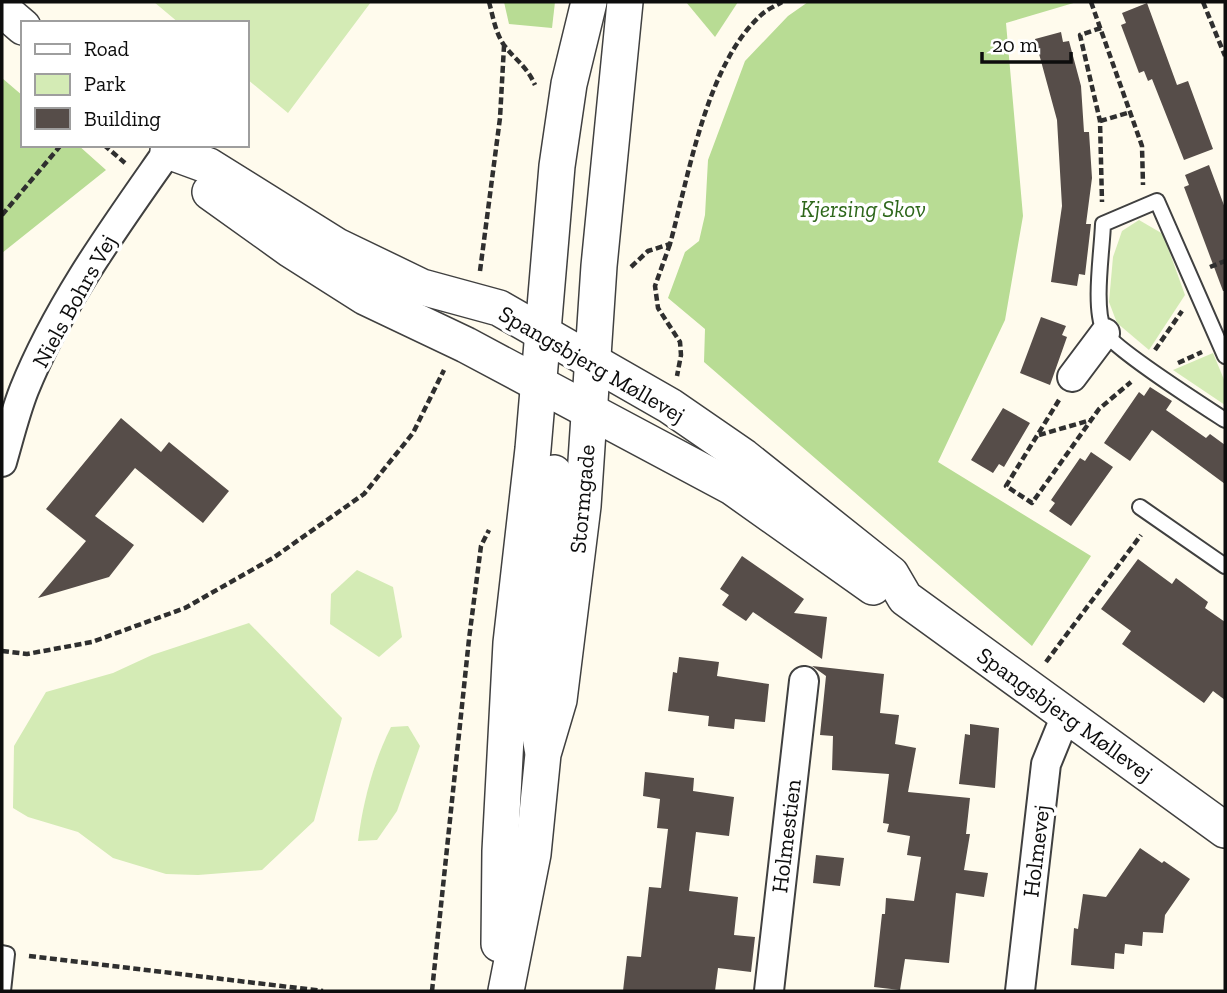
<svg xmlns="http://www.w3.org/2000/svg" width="1227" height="993" font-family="'Zilla Slab',serif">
<rect width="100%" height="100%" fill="#fffbed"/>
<!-- green -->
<g fill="#d4ebb5">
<polygon points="154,2 371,2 288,113 247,79 247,23 179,23"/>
<polygon points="1139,220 1163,234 1185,295 1149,350 1117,323 1109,302 1113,257 1122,231"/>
<polygon points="1213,353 1225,382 1225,405 1173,370"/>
<polygon points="357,570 393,587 402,637 379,657 330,624 331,594"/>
<polygon points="249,623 342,718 314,821 262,870 198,875 166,874 113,858 78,832 28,817 13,808 14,746 46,692 113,673 152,655"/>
<path d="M408,726L420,746L397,811L377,840L358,841C363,802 373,763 391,727Z"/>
</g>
<!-- forest -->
<g fill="#b8dc94">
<polygon points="504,2 555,2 552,28 509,24"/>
<polygon points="686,2 738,2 715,37"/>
<polygon points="808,2 1077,2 1006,23 1023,216 1005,320 938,462 1091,556 1032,646 704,362 705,329 668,298 685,252 699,241 705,215 708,160 745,61 788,16"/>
<polygon points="2,78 23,96 23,145 78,145 106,170 2,253"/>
</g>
<!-- building -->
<g fill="#564d49">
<polygon points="1147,3 1177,85 1188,81 1213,149 1184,160 1152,79 1148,81 1144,71 1139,73 1121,25 1126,23 1122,13"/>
<polygon points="1061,32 1063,42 1069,41 1081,86 1084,132 1089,132 1092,178 1086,224 1091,224 1085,275 1079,274 1077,286 1051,282 1062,206 1057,120 1035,39"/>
<polygon points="1209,165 1225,208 1225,291 1223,291 1184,187 1189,185 1185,175"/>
<polygon points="1041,317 1066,326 1062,335 1067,337 1050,385 1020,373"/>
<polygon points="1150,387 1172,401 1166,410 1206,438 1210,434 1225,445 1225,484 1152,430 1130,461 1104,443 1139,392 1144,396"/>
<polygon points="1003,408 1030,423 1004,467 999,464 993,473 971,460"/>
<polygon points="121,418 161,452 169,442 229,491 203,523 135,468 95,516 134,545 109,577 38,598 86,541 46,509"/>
<polygon points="1091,452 1113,467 1071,526 1049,511 1055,503 1051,500 1080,458 1085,461"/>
<polygon points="742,556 804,599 794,613 827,617 822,659 753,612 746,621 722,605 729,595 720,589"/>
<polygon points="1138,559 1172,584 1176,578 1208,602 1205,608 1225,622 1225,700 1213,691 1204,703 1122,644 1131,631 1101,609"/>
<polygon points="679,657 719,662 717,676 769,684 765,722 735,719 734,729 708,726 709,716 668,711 673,672 677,673"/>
<polygon points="812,666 884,674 880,713 899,715 895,744 916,748 908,792 970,798 966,834 970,834 964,870 988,873 984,897 956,893 949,963 905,959 900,990 874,987 882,914 885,914 886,898 914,901 921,857 907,855 910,836 887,832 889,824 883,823 889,774 832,770 833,736 820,735 826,676"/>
<polygon points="970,724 999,728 995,788 959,784 965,734 970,735"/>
<polygon points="645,772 694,778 693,791 734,797 729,836 696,832 689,891 738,897 734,935 755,937 751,972 718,968 715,991 623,991 627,956 641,957 649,887 661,888 668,829 657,828 660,799 643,796"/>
<polygon points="1140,848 1162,863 1164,861 1190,879 1165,915 1163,933 1143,932 1142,946 1125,944 1124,954 1115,953 1114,969 1071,965 1074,928 1078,929 1083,894 1106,897"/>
<polygon points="816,855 844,858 840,886 813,883"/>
</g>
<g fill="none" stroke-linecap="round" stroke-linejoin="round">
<defs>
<g id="service">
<path d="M1225,356L1157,201L1103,224C1102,252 1093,307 1104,331C1111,347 1205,407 1225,420"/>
<polyline points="1140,507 1225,566"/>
<polyline points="2,953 7,954 3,991"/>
</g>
<g id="minor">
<polyline points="1072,377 1105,333"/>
<path d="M2,462C9,438 15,413 24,390C59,303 115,227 168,151"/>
<polyline points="769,991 804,681"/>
<polyline points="1020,991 1046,764 1066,715"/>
</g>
<g id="tertiary">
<polyline points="2,9 23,27"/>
<polyline points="168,151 209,166 337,246 422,287 499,308 670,406 744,457 891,574 905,598 1225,830"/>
<polyline points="210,192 291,250 365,297 466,345 732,487 873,587"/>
<polyline points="542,748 533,695 554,473"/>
<polyline points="499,944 500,851 511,643 533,449 557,166 569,84 589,2"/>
<polyline points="506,991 533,854 543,754 559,700 583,506 599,266 625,2"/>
</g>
</defs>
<!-- service casing -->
<use href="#service" stroke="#404040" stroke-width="18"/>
<!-- minor casing -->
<use href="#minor" stroke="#404040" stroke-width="32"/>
<!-- tertiary casing -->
<use href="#tertiary" stroke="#404040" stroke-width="38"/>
<!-- path -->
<g stroke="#2f2f2f" stroke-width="4.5" stroke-dasharray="7 3.5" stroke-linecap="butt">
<path d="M489,2C493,16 495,32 504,45C515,60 526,65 535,85"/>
<polyline points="1091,2 1142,146 1143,185"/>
<polyline points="1203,2 1225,56"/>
<polyline points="1101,28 1080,35 1100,121 1102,202"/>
<polyline points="1100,121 1131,112"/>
<polyline points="104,145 125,163"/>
<polyline points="2,215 61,145"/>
<polyline points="670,244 655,286 658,308 680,342 681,355 677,376"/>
<path d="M631,267L648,251L670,244C689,175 706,66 760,16C766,10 775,6 782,2"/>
<polyline points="1210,267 1225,261"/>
<polyline points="480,271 500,118 504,46"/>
<polyline points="1155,350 1182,311"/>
<polyline points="1178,363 1202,352"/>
<polyline points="1059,400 1006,486 1032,503 1099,409 1131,382"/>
<polyline points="1039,435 1091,420"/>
<polyline points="2,651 27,654 92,642 185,608 273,558 364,494 413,433 444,370"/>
<polyline points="1046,662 1141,535"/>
<polyline points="29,956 323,991"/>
<polyline points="432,991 469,639 481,546 489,530"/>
</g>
<!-- service -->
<use href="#service" stroke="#fff" stroke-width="14"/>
<!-- minor -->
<use href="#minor" stroke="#fff" stroke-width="28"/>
<!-- tertiary -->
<use href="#tertiary" stroke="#fff" stroke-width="35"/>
</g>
<g text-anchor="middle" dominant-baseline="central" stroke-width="7" stroke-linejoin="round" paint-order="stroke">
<!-- park labels -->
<g font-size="23" font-style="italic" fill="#2e671b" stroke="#fff">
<text x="863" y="209">Kjersing Skov</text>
</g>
<!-- street labels -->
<g font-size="23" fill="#0d0d0d" stroke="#fff">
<text transform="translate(74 301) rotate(-61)">Niels Bohrs Vej</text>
<text transform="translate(592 364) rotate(30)">Spangsbjerg Møllevej</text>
<text transform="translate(582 499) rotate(-85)">Stormgade</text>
<text transform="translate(1065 714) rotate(36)">Spangsbjerg Møllevej</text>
<text transform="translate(786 836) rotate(-83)">Holmestien</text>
<text transform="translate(1036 851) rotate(-83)">Holmevej</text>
</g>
</g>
<!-- border -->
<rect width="1227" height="993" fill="none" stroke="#0d0d0d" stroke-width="7"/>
<!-- legend -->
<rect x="21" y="21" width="228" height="126" fill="#ffffff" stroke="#9e9e9e" stroke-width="2"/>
<rect x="35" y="44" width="35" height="10" fill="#ffffff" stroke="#9e9e9e" stroke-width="2"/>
<text x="84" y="56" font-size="21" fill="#0d0d0d">Road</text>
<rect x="35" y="74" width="35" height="21" fill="#d4ebb5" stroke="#9e9e9e" stroke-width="2"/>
<text x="84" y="91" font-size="21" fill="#0d0d0d">Park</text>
<rect x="35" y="108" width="35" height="21" fill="#564d49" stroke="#9e9e9e" stroke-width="2"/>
<text x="84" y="126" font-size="21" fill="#0d0d0d">Building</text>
<!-- scale -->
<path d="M982 52v10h89v-10" fill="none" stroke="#0d0d0d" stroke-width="3.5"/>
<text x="992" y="52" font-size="21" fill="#0d0d0d" stroke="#ffffff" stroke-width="5" paint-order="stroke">20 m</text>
</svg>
